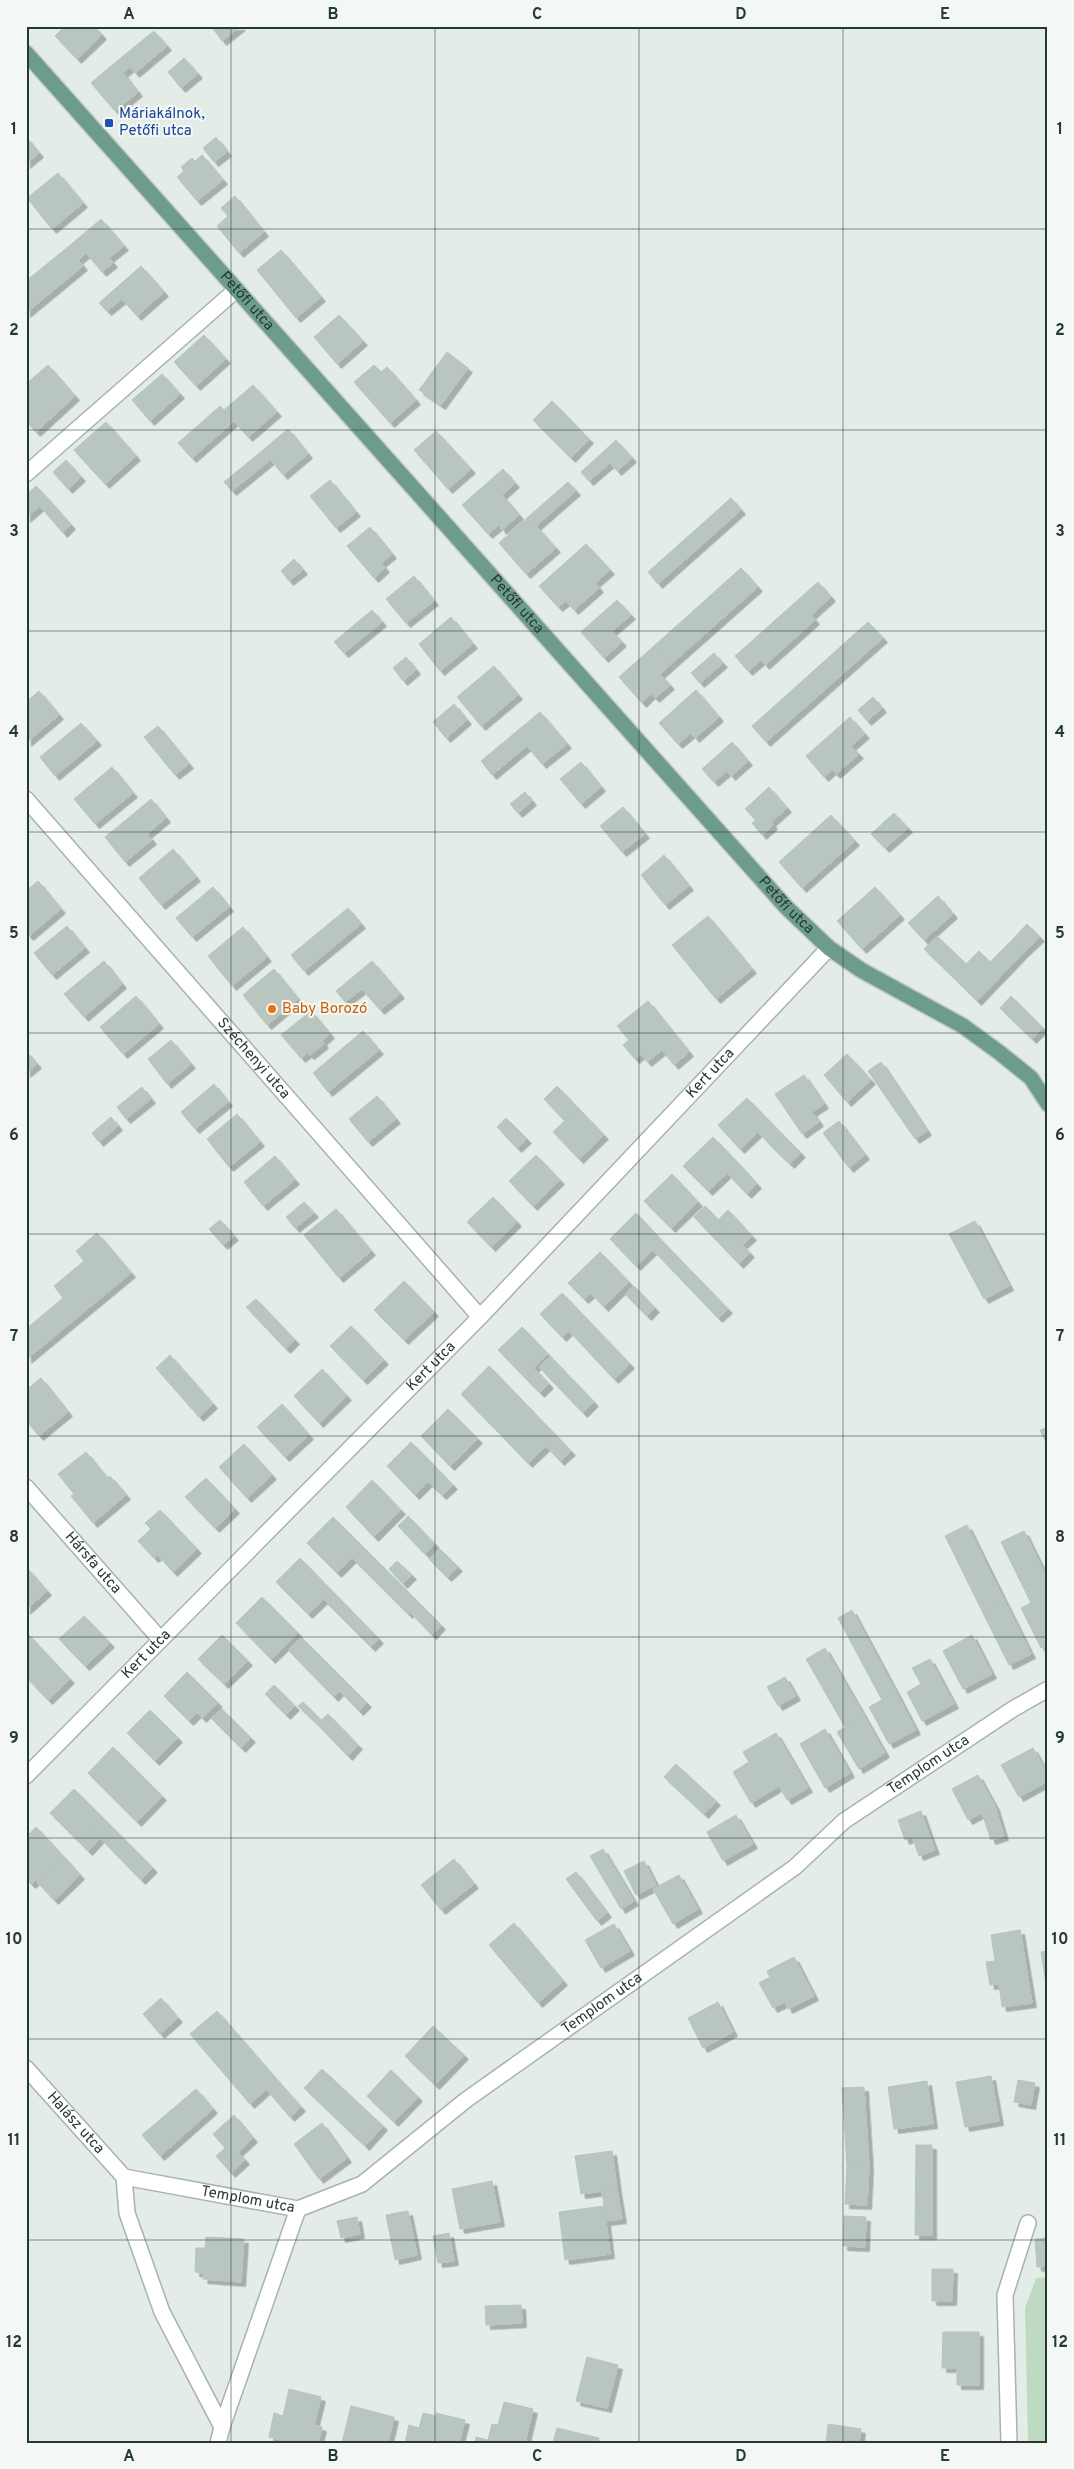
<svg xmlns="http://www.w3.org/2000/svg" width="1074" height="2469" font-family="Overpass,sans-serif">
<defs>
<filter id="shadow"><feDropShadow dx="4.5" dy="4.5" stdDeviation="0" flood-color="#0004"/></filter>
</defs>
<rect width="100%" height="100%" fill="#e4ece7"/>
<!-- green -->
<polygon fill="#bfdac3" points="1048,2277 1048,2443 1028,2443 1025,2308 1036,2278"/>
<!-- building -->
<g fill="#b9c6c0" stroke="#b7c4bd" filter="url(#shadow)">
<polygon points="65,26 94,26 102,35 77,59 55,36"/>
<polygon points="211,26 241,26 222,41"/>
<polygon points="154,31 167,46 135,73 122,57"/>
<polygon points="122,57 130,67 123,73 138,92 115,111 91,83"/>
<polygon points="184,58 198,74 181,88 168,72"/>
<polygon points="26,137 39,153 26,164"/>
<polygon points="216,137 227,152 214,162 203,148"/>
<polygon points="202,155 223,180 197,201 177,177 184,171 181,167 192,158 195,161"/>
<polygon points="58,173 83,203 52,229 27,198"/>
<polygon points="235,196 264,232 239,253 217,226 228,216 221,208"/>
<polygon points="101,219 124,246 109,258 113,263 102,272 86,253 78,260 68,247"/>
<polygon points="68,247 83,266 26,313 26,281"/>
<polygon points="281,250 321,297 296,318 257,270"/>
<polygon points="141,266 164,292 137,316 122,299 107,311 99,303"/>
<polygon points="339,315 363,341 337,364 314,337"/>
<polygon points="204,335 226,359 196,386 174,362"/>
<polygon points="447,352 468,368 441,405 419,390"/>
<polygon points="48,365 75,396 36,432 26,421 26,384"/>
<polygon points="374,365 381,372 387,367 416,400 390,423 354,382"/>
<polygon points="162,374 180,394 150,421 132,400"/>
<polygon points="253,385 277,412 248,437 224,410"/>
<polygon points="552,401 589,439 571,458 533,420"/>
<polygon points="220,406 234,421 192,458 178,443"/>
<polygon points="106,422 136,456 105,484 74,450"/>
<polygon points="288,429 308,454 283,475 263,450"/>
<polygon points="436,431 471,469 448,489 414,450"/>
<polygon points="616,440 632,458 617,471 602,453"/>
<polygon points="263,450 270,460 232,491 224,482"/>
<polygon points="602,453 610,463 589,481 581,472"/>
<polygon points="66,460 81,477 68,489 53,472"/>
<polygon points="503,469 515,483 502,495 519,515 502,530 499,525 488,534 462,505"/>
<polygon points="330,480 356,512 336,528 310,496"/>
<polygon points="568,482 576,491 536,526 528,517"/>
<polygon points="36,486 48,499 26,518 26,495"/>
<polygon points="731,498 741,510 658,584 648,572"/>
<polygon points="48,499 71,525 63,533 40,506"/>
<polygon points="528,517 556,548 526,574 499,543"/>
<polygon points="370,527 392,554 381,563 385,568 374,578 347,546"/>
<polygon points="586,544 610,570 595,583 599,588 574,610 566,601 558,607 539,586"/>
<polygon points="294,559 303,570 289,581 281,571"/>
<polygon points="741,568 758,587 670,665 654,646"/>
<polygon points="414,576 434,601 406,623 386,599"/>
<polygon points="818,582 831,597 811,615 815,620 765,665 761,660 748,671 735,656"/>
<polygon points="617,600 631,615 612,631 622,642 604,658 581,632"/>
<polygon points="372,610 382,622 344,653 334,642"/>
<polygon points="451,617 473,644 440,671 419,644"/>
<polygon points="868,622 883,638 766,742 752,726"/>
<polygon points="654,646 670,665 660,674 670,685 655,698 651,694 642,703 619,677"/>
<polygon points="714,653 723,663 700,683 691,673"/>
<polygon points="406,657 416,670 403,681 393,668"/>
<polygon points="494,666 518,695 481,726 457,697"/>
<polygon points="696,690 719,717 695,738 691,733 678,744 659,723"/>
<polygon points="39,691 59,715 27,742 26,702"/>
<polygon points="873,697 882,708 867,721 858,710"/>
<polygon points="454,704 467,720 446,738 433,722"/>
<polygon points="540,712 567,744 542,764 527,746 492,775 481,761"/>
<polygon points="850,717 865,734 851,746 859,754 836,774 832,770 824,777 806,756"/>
<polygon points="81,723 97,741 55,776 40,757"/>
<polygon points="158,726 189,764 175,775 144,737"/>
<polygon points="732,742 748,761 731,776 727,771 714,782 702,769"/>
<polygon points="581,762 601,787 581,804 560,779"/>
<polygon points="112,767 133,793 95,824 74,799"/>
<polygon points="769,787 787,808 771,822 773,825 762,835 752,823 756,820 745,809"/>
<polygon points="525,792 532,801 518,813 510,804"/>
<polygon points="151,799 166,818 147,834 132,815"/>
<polygon points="623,807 645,834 622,852 600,826"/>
<polygon points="894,813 908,828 885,848 871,834"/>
<polygon points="132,815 152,840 125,862 105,837"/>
<polygon points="831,815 855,841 802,888 779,862"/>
<polygon points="173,849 196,877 161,905 139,878"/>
<polygon points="664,855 689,886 665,905 641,875"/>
<polygon points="38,881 61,909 29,936 26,933 26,891"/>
<polygon points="213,887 229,907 192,937 176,918"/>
<polygon points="875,887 900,915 862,949 837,921"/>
<polygon points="938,896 953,914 924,940 908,923"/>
<polygon points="348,908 361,924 304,971 291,955"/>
<polygon points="708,916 752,969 716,999 672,945"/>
<polygon points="1027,924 1040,937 1024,952 1012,940"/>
<polygon points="67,926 85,948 52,975 34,953"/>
<polygon points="243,927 267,957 232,986 208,956"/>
<polygon points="937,936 966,964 953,977 924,949"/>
<polygon points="1012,940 1024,952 977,1001 953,977 979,951 990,962"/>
<polygon points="104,961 122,984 84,1017 64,994"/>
<polygon points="372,961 400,994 380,1010 362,989 345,1002 336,991"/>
<polygon points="274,969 298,999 267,1025 243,995"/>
<polygon points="136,996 159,1024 123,1054 100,1027"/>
<polygon points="1011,996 1043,1028 1032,1039 1000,1008"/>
<polygon points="648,1001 689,1052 674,1065 662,1050 647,1062 641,1054 635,1059 623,1045 629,1040 617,1026"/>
<polygon points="311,1011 330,1034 322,1041 324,1044 310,1055 307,1053 301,1058 281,1035"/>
<polygon points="363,1031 379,1050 328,1092 313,1073"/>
<polygon points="171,1040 191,1064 167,1084 148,1059"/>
<polygon points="26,1051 37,1064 26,1073"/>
<polygon points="847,1054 871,1080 847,1102 824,1075"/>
<polygon points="881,1062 927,1131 915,1139 868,1071"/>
<polygon points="804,1075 824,1104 812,1112 819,1122 802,1134 775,1094"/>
<polygon points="214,1084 228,1102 195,1129 181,1112"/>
<polygon points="557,1086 578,1108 565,1121 544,1099"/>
<polygon points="142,1087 151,1099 126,1119 117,1107"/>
<polygon points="377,1096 396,1119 368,1142 349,1119"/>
<polygon points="747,1098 786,1138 774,1149 758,1132 740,1149 718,1125"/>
<polygon points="578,1108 604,1135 579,1159 553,1132"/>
<polygon points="237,1114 260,1142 229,1167 207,1139"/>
<polygon points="111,1117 118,1126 99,1142 92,1133"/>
<polygon points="506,1118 527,1139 517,1148 497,1127"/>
<polygon points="839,1121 865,1155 849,1168 823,1133"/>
<polygon points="713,1137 738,1163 708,1191 683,1166"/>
<polygon points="786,1138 801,1153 790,1164 774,1149"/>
<polygon points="536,1155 560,1180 533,1206 509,1181"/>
<polygon points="275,1156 295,1180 263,1206 244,1182"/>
<polygon points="738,1163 757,1184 747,1194 727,1173"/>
<polygon points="672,1174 698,1202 671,1228 644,1201"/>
<polygon points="493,1197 517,1222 491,1247 467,1222"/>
<polygon points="304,1202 314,1213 295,1228 286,1217"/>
<polygon points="705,1206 750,1253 739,1264 694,1217"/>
<polygon points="336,1209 371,1251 339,1278 304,1235"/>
<polygon points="728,1210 752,1236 742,1245 718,1220"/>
<polygon points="636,1213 662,1241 636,1266 610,1239"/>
<polygon points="220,1220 234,1236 223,1245 209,1229"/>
<polygon points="975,1221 1009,1286 984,1299 949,1234"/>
<polygon points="97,1233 131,1273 27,1359 26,1329 63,1298 54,1286 84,1261 76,1251"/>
<polygon points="662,1241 728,1309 718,1318 653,1250"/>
<polygon points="600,1252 629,1282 604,1307 591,1293 584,1299 568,1283"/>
<polygon points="404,1281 434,1312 404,1340 374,1310"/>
<polygon points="634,1286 655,1308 647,1316 625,1294"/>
<polygon points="562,1293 584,1316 562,1337 540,1314"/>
<polygon points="256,1299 295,1340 286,1349 246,1307"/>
<polygon points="584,1316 630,1364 614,1379 569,1331"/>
<polygon points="351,1326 384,1360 363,1380 330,1346"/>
<polygon points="522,1327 548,1354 534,1368 549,1384 540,1393 498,1350"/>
<polygon points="170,1355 213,1404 199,1417 156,1368"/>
<polygon points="550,1356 594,1402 583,1413 539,1367"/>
<polygon points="489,1366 571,1451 560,1461 546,1446 528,1463 461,1394"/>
<polygon points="322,1369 347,1396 319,1423 294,1396"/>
<polygon points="41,1378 68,1412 39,1436 26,1420 26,1390"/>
<polygon points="282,1404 309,1435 285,1457 257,1427"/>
<polygon points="448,1409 478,1439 450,1466 421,1436"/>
<polygon points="1048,1427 1048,1447 1040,1430"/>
<polygon points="411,1442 453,1485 442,1495 428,1482 415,1495 387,1466"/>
<polygon points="244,1444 272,1475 247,1498 219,1467"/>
<polygon points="86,1452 107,1478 110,1476 126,1495 93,1523 71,1496 74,1494 58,1474"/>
<polygon points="206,1478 235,1509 215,1528 185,1497"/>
<polygon points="372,1480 401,1510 374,1537 346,1507"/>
<polygon points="160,1510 197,1549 173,1572 158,1555 154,1558 138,1541 151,1529 145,1523"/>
<polygon points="408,1516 435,1544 425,1554 398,1526"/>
<polygon points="333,1517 363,1547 337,1573 307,1543"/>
<polygon points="967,1525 1005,1602 983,1613 945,1536"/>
<polygon points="1024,1531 1048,1580 1048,1644 1041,1648 1021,1608 1031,1603 1001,1542"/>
<polygon points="363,1547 419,1603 408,1614 352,1558"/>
<polygon points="440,1549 458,1567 447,1577 429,1559"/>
<polygon points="300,1558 332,1591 308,1614 276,1582"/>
<polygon points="397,1561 412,1575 403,1584 389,1569"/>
<polygon points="27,1568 47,1591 26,1610 26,1569"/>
<polygon points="332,1591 379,1639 371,1647 323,1599"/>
<polygon points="262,1597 298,1633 271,1659 236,1623"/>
<polygon points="1005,1602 1031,1654 1009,1665 983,1613"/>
<polygon points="419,1603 441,1625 432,1635 410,1612"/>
<polygon points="852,1610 896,1692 882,1700 838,1618"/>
<polygon points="84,1616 110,1643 85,1666 59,1639"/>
<polygon points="26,1632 70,1679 48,1700 26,1677"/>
<polygon points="222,1635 248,1661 224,1684 198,1659"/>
<polygon points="972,1635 992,1674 963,1689 943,1651"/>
<polygon points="301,1637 347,1683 334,1697 288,1650"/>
<polygon points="825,1648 864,1716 845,1727 806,1659"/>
<polygon points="930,1659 954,1704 922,1721 907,1692 921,1684 912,1668"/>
<polygon points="187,1672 218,1703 202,1718 197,1713 189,1721 164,1696"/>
<polygon points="785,1677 796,1696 778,1706 767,1687"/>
<polygon points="347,1683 367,1703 359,1711 340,1691"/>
<polygon points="274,1685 295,1706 286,1715 265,1694"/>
<polygon points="896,1692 916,1730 889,1744 869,1707"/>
<polygon points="303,1702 321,1720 317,1724 298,1706"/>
<polygon points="222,1709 251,1738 241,1748 212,1719"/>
<polygon points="150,1710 178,1738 155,1761 127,1733"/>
<polygon points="328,1714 358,1745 348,1756 317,1724"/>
<polygon points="864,1716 885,1753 859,1769 837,1732"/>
<polygon points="825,1729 850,1773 825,1788 800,1744"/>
<polygon points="776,1733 808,1788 787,1800 779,1786 751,1803 733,1772 749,1762 743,1752"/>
<polygon points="113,1747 162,1796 137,1822 88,1773"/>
<polygon points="1033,1748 1048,1775 1048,1781 1019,1797 1001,1765"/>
<polygon points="676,1764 716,1801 704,1814 664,1777"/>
<polygon points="978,1775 995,1806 968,1820 952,1789"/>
<polygon points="74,1789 103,1818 79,1842 50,1813"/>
<polygon points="995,1806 1004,1836 991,1840 982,1813"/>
<polygon points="921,1811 930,1837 914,1842 912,1837 905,1840 898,1820"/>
<polygon points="736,1815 753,1844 723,1861 707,1832"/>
<polygon points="103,1818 153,1868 141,1880 100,1838 88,1851 79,1842"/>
<polygon points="36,1827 65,1858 38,1883 36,1880 31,1884 26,1879 26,1837"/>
<polygon points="930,1837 935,1850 919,1856 914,1842"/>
<polygon points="603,1849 634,1901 621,1909 590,1856"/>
<polygon points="65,1858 80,1875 54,1900 38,1883"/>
<polygon points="454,1859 474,1884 441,1910 421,1885"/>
<polygon points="644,1861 656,1885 636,1895 624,1871"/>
<polygon points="576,1872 607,1913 597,1921 566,1879"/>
<polygon points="679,1875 698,1909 673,1924 653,1889"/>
<polygon points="514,1923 563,1981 538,2003 489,1945"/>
<polygon points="614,1924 630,1951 601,1968 585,1940"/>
<polygon points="1020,1930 1032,2003 1002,2007 999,1984 990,1985 986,1962 995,1961 991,1935"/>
<polygon points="1048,1951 1048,1997 1041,1952"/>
<polygon points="794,1957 814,1996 788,2009 785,2002 773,2008 759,1983 770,1977 767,1971"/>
<polygon points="161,1998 178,2018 160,2034 143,2014"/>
<polygon points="718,2002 733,2032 703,2048 688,2018"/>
<polygon points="217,2011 277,2080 250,2104 190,2034"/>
<polygon points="433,2026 464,2055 435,2085 405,2056"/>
<polygon points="322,2069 383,2126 365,2146 304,2088"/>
<polygon points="391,2070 418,2097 394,2122 367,2096"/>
<polygon points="991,2076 999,2121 965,2127 956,2082"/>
<polygon points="277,2080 301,2107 290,2117 267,2090"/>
<polygon points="1018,2080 1035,2083 1031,2105 1014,2102"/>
<polygon points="927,2081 933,2124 894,2129 888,2087"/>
<polygon points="864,2087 869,2166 847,2167 842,2088"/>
<polygon points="196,2089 213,2109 160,2156 142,2135"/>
<polygon points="234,2115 253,2138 238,2152 245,2160 231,2173 216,2156 225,2148 213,2134"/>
<polygon points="322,2123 347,2158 319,2179 294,2144"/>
<polygon points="916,2145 932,2145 932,2235 915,2235"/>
<polygon points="612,2151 617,2189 581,2194 575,2156"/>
<polygon points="869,2166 867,2205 845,2204 847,2167"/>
<polygon points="492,2181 500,2222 460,2229 452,2189"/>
<polygon points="617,2189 622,2219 606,2221 602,2191"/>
<polygon points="604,2206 610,2254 565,2260 559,2212"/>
<polygon points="408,2211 417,2255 395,2260 386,2215"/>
<polygon points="844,2216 866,2217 865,2247 843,2246"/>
<polygon points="357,2217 360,2234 341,2238 337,2221"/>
<polygon points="449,2233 454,2261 438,2263 433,2236"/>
<polygon points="206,2237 244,2239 241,2282 203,2279 204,2273 195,2272 196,2248 205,2248"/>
<polygon points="1048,2238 1048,2266 1037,2267 1035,2239"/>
<polygon points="932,2269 953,2269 952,2301 932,2301"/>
<polygon points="521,2305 522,2323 486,2325 485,2306"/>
<polygon points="943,2332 979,2332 979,2385 957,2385 957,2368 942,2368"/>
<polygon points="587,2357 618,2365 607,2408 576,2401"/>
<polygon points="289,2389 321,2397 314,2425 322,2427 318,2443 293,2443 269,2437 274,2413 283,2416"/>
<polygon points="504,2402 533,2409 525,2443 475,2443 476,2437 488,2440 492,2424 498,2425"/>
<polygon points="351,2406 394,2417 388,2443 342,2443"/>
<polygon points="423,2413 436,2416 436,2413 465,2420 459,2443 405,2443 409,2425 419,2428"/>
<polygon points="828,2424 861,2429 859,2443 826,2443"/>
<polygon points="557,2428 599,2438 598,2443 553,2443"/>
</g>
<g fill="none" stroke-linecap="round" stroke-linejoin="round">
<defs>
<g id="minor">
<polyline points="26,474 236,290"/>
<path id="s1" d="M26,799L480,1317"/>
<path id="s2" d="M26,1487L160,1639"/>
<path id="s3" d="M26,1776L480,1317L829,948"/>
<path id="s4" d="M26,2068L124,2177"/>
<path id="s5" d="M124,2177L298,2209L362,2184L466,2100L795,1867L844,1821L1013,1709L1048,1689"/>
<polyline points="124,2177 127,2213 162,2312 222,2427 218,2443"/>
<polyline points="222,2427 298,2209"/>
<polyline points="1009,2443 1005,2295 1028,2223"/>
</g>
<g id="major">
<path id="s6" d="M26,53L786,907L829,948L861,970L963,1026L1000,1053L1031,1078L1048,1104"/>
</g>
</defs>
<!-- minor casing -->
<use href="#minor" stroke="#a7b3ad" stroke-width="18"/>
<!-- major casing -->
<use href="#major" stroke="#c2c8c6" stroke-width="18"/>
<!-- minor -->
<use href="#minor" stroke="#fff" stroke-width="15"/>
<!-- major -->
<use href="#major" stroke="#6d9c8a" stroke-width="15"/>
</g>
<!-- grid -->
<path fill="none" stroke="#253b32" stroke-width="1" stroke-opacity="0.55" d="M231,26V2443M435,26V2443M639,26V2443M843,26V2443M26,229H1048M26,430H1048M26,631H1048M26,832H1048M26,1033H1048M26,1234H1048M26,1436H1048M26,1637H1048M26,1838H1048M26,2039H1048M26,2240H1048"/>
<!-- markers -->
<rect fill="#1a4fb4" stroke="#f4f8f5" stroke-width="2" x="104" y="118" width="10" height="10" rx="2.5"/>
<circle fill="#e8710a" stroke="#f4f8f5" stroke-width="2" cx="272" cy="1009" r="5"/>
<g text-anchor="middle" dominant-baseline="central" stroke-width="4" stroke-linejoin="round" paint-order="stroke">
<!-- transit labels -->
<g font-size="15" fill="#164399" stroke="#f4f8f5" text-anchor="start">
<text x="119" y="114">Máriakálnok,<tspan x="119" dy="17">Petőfi utca</tspan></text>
</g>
<!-- street labels -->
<g font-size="15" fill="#253b32" stroke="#f4f8f5">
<text stroke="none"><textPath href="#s6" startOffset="332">Petőfi utca</textPath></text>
<text stroke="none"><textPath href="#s6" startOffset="738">Petőfi utca</textPath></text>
<text stroke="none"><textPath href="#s6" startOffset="1142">Petőfi utca</textPath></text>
<text stroke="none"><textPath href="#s1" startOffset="345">Széchenyi utca</textPath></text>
<text stroke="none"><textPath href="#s3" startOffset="981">Kert utca</textPath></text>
<text stroke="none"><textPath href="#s3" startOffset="576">Kert utca</textPath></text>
<text stroke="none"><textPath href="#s2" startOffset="101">Hársfa utca</textPath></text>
<text stroke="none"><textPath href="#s3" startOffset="171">Kert utca</textPath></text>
<text stroke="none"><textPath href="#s5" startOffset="951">Templom utca</textPath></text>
<text stroke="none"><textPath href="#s5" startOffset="546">Templom utca</textPath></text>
<text stroke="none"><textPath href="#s4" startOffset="74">Halász utca</textPath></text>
<text stroke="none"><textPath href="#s5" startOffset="126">Templom utca</textPath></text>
</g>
<!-- food labels -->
<g font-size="15" fill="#c56008" stroke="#f4f8f5" text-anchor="start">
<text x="282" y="1009">Baby Borozó</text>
</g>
</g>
<!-- border -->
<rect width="1074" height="2469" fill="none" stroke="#f4f8f5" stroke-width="55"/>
<rect x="28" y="28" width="1018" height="2414" fill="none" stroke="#253b32" stroke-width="2"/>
<g font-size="16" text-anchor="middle" font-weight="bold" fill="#253b32">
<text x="129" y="19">A</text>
<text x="333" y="19">B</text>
<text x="537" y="19">C</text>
<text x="741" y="19">D</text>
<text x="945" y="19">E</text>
<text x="14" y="134">1</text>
<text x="1060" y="134">1</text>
<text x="14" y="335">2</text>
<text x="1060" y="335">2</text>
<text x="14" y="536">3</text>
<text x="1060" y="536">3</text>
<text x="14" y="737">4</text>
<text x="1060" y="737">4</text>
<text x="14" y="938">5</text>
<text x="1060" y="938">5</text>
<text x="14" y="1140">6</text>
<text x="1060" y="1140">6</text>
<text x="14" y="1341">7</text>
<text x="1060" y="1341">7</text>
<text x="14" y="1542">8</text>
<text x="1060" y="1542">8</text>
<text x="14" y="1743">9</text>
<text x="1060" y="1743">9</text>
<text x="14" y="1944">10</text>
<text x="1060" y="1944">10</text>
<text x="14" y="2145">11</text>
<text x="1060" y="2145">11</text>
<text x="14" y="2347">12</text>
<text x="1060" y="2347">12</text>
<text x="129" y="2461">A</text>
<text x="333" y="2461">B</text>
<text x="537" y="2461">C</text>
<text x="741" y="2461">D</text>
<text x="945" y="2461">E</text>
</g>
</svg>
